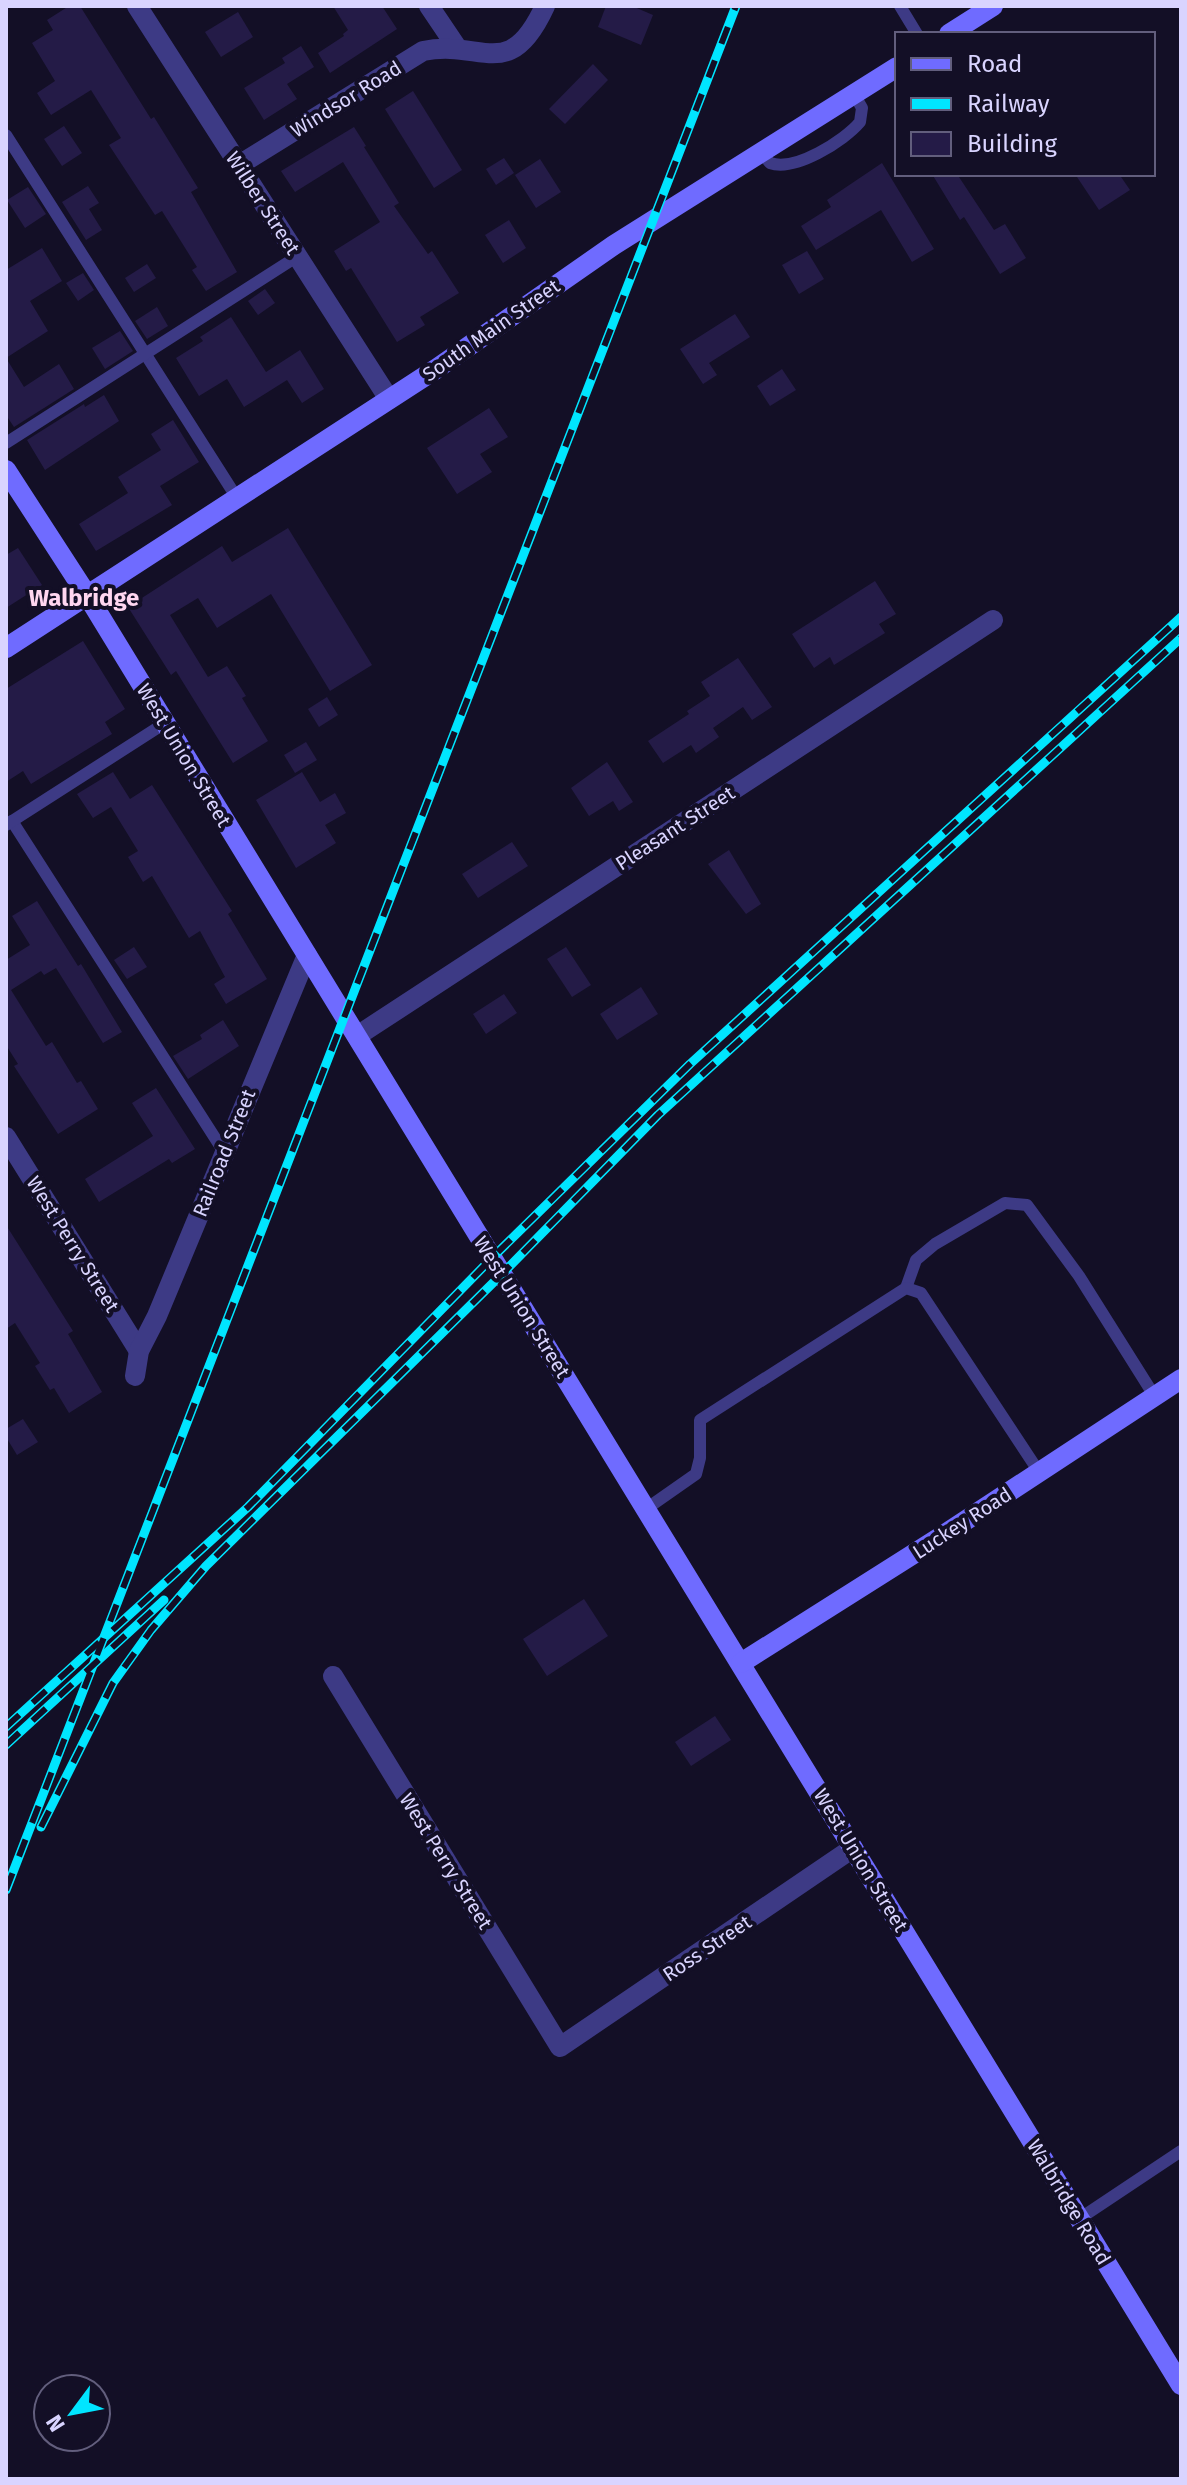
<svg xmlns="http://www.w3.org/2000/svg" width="1187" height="2485" font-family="'Fira Sans',sans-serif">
<rect width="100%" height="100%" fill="#130f26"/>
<!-- building -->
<g fill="#241b47">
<polygon points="69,6 80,6 151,119 154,117 198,188 191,192 237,272 206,291 192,270 197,267 162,211 155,215 109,145 121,138 91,90 51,115 37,93 55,81 32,43 53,30 47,20"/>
<polygon points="333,6 382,6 397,29 330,73 318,53 344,36 343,34 348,30"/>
<polygon points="606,6 632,6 653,15 641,45 598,27"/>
<polygon points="238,12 253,37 221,57 205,32"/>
<polygon points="301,46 314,67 287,84 297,99 264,120 244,88 285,63 282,58"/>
<polygon points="593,64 608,80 565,124 549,109"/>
<polygon points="413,91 462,170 434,188 385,109"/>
<polygon points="64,126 82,153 62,166 44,139"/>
<polygon points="354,127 366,146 364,147 399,203 394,206 428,254 432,251 459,293 420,317 425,325 397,342 351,268 346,271 334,251 380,222 343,162 295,192 281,171"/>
<polygon points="504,158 514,173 496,185 486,169"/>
<polygon points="540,159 561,192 536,208 515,175"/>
<polygon points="882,163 934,249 912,262 881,210 816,250 801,226 831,207 827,200"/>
<polygon points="932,174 957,174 994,230 1005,224 1026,258 1000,274 964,217 960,220"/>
<polygon points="1075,174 1119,174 1130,190 1099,210"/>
<polygon points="88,186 99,203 89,209 102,230 86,240 62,202"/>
<polygon points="28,187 46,214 25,228 7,200"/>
<polygon points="509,220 526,248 503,263 485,235"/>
<polygon points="42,248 62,281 30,301 48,331 6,358 6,270"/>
<polygon points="807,251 824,279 799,294 782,265"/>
<polygon points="147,264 156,278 134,292 125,278"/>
<polygon points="83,273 94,290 78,301 66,283"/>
<polygon points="265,289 275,303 258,315 248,301"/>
<polygon points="157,307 168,326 147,339 135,321"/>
<polygon points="735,314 750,337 709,363 717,375 703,384 680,349"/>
<polygon points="231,317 266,372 300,350 324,389 302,403 287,380 244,407 227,379 199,396 176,358 203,341 200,337"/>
<polygon points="120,331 133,351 105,369 92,348"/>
<polygon points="6,358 24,387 59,364 74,389 14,427 6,415"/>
<polygon points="782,369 796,390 770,406 757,386"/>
<polygon points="104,395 119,421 45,470 27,440 84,404 85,407"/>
<polygon points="489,408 508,437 480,454 492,472 457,494 427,448"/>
<polygon points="173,420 199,462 160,486 172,505 96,551 79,524 128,493 118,477 161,450 151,434"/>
<polygon points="288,528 372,665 330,691 271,594 217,628 198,598 170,615 208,677 227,666 246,696 242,698 268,741 233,763 176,671 171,675 128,607 222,546 232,562"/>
<polygon points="18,548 42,585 6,608 6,555"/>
<polygon points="875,581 896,614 879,624 885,633 834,665 830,657 814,668 792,634"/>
<polygon points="83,641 125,709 105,722 112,734 31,784 23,771 6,782 6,689"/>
<polygon points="738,658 772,707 752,720 743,707 713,728 719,737 696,753 691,745 663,763 648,741 689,714 687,711 710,696 701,682"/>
<polygon points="327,697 338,715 319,727 308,709"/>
<polygon points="306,742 317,760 295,773 284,755"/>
<polygon points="607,762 633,802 619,811 613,801 589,816 571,788"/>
<polygon points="113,772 130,799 152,785 232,911 228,914 267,979 226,1004 214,984 225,977 200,931 189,938 152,876 143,882 128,857 138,851 111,807 93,818 77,794"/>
<polygon points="302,772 320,802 335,793 346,813 325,825 336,843 296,868 256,800"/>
<polygon points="512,842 528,866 478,898 462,874"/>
<polygon points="729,850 761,904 746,914 708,864"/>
<polygon points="37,901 78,966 81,964 122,1032 103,1043 56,968 44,975 41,971 11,990 46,1046 52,1042 77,1083 81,1081 98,1109 58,1134 14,1066 18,1064 6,1045 6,960 30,945 12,916"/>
<polygon points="134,947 147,967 127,979 114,960"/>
<polygon points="566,947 591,985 572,997 547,959"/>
<polygon points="641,987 658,1014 617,1040 600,1014"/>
<polygon points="504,994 517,1013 486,1034 473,1014"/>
<polygon points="223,1020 239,1046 188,1079 173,1056 202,1039 200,1035"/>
<polygon points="156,1088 195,1149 172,1163 169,1159 99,1202 85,1179 153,1136 132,1103"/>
<polygon points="6,1225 73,1331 68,1334 102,1392 69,1413 54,1388 50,1390 35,1366 40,1363 15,1323 6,1329"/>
<polygon points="23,1419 38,1442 17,1455 6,1437 6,1429"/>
<polygon points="584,1599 608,1636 547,1676 523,1639"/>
<polygon points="715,1716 731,1740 691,1766 675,1742"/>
</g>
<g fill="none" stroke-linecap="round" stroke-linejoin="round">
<!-- lane -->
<g stroke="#3d3a85" stroke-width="12">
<polyline points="900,6 917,34"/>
<polyline points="6,135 237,498"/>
<path d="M761,152L770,163C795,172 844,141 860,122L862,108L854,94"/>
<polyline points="6,443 298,256"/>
<polyline points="12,821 224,1152"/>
<polyline points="6,825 165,723"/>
<polyline points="906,1288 916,1260 935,1244 1005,1203 1027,1205 1079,1276 1155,1397"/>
<polyline points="646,1509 696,1474 700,1458 700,1420 906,1288 921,1293 1039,1472"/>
<polyline points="1079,2219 1181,2151"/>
</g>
<!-- street -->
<g stroke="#3d3a85" stroke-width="20">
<polyline points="137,6 389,399"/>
<polyline points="429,6 458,49"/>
<path d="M239,165L423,51C483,39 509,84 545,6"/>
<polyline points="357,1036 993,620"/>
<polyline points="6,1137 139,1351"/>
<polyline points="135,1376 139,1351 157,1316 307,955"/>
<polyline points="333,1676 560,2047 853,1848"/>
</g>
<!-- secondary -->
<g stroke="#6f6bff" stroke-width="20">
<polyline points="949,34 993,6"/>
<polyline points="6,470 87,595 1181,2385"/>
<polyline points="6,648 436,369 614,245 897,67"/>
<polyline points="741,1663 945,1534 1181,1379"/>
</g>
<defs>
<g id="rail">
<polyline points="6,1727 248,1507 492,1258 690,1064 1181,617"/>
<polyline points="6,1745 164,1600"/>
<polyline points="41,1827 113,1683 151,1630 206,1566 502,1274 658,1115 1181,638"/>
<polyline points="6,1890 736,6"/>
</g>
</defs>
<!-- rail casing -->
<use href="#rail" stroke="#00e5ff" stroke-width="9"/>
<!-- rail -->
<use href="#rail" stroke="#130f26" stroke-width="6" stroke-dasharray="18" stroke-linecap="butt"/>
</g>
<g text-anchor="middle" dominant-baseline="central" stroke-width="8" stroke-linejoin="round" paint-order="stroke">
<!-- street labels -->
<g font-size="20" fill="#d9d4ff" stroke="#130f26">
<text transform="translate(346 99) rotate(-32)">Windsor Road</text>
<text transform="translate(263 203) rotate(57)">Wilber Street</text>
<text transform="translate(491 330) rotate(-35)">South Main Street</text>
<text transform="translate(184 755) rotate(59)">West Union Street</text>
<text transform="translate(675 828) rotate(-33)">Pleasant Street</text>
<text transform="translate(224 1153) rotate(-68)">Railroad Street</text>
<text transform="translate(73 1244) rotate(58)">West Perry Street</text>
<text transform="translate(522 1307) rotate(58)">West Union Street</text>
<text transform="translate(962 1523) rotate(-33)">Luckey Road</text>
<text transform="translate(861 1860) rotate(59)">West Union Street</text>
<text transform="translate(446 1861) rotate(58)">West Perry Street</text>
<text transform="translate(707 1948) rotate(-34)">Ross Street</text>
<text transform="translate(1069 2202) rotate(59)">Walbridge Road</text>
</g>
<!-- quarter labels -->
<g font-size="24" font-weight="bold" fill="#ffd6f0" stroke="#130f26">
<text x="84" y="598">Walbridge</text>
</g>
</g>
<!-- border -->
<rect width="1187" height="2485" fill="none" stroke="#d9d4ff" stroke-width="16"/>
<!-- legend -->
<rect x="895" y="32" width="260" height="144" fill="#130f26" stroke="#625e7d" stroke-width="2"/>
<rect x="911" y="58" width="40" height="12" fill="#6f6bff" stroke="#625e7d" stroke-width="2"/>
<text x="967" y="72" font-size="24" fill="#d9d4ff">Road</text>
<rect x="911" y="98" width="40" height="12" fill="#00e5ff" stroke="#625e7d" stroke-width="2"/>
<text x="967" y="112" font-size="24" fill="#d9d4ff">Railway</text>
<rect x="911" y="132" width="40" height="24" fill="#241b47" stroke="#625e7d" stroke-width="2"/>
<text x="967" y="152" font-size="24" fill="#d9d4ff">Building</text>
<!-- north arrow -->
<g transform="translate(72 2413) rotate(238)"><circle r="38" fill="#130f26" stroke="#625e7d" stroke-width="2"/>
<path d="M0-6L14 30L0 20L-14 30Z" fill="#00e5ff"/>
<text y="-12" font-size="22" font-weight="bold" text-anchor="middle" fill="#d9d4ff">N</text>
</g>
</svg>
